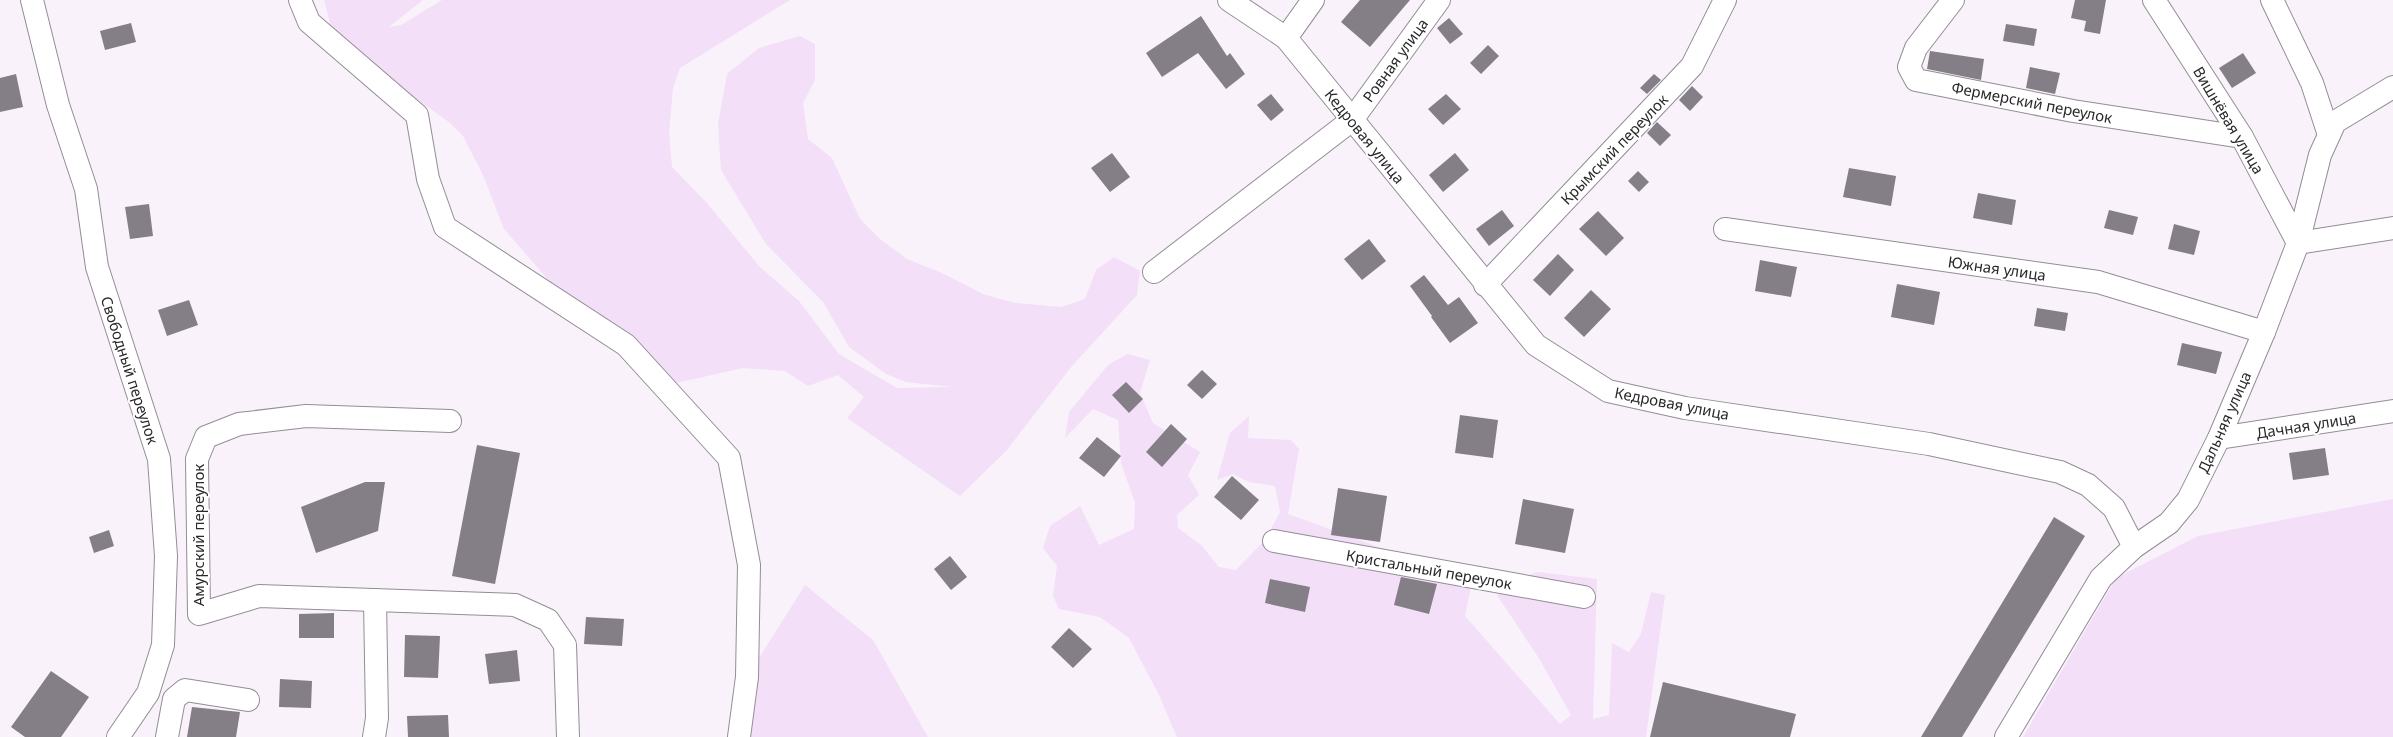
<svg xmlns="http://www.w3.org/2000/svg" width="2393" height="737" font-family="'Noto Sans',sans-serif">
<rect width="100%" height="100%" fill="#f9f2fb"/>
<!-- green -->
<g fill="#f3dff8">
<polygon points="324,0 423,0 389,27 401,25 442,0 790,0 680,68 673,88 669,133 672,167 706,202 759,266 799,301 839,354 897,388 952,387 906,382 886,374 849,347 823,302 766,244 721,170 718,124 727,74 759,48 800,36 815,44 815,80 803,103 808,139 832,158 860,219 880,239 907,259 942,273 983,294 1015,303 1061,307 1085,299 1096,270 1114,257 1140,271 1137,295 1072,366 1006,451 960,496 847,418 864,397 838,375 808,386 785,371 743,368 676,383 557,290 504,229 483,175 463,136 450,123 331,37 330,23"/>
<polygon points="1127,354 1150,360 1140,393 1153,423 1200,452 1188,475 1199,495 1177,515 1178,528 1201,545 1219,567 1236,570 1265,540 1280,512 1275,486 1249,482 1233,474 1217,480 1230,433 1249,416 1248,438 1291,440 1299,449 1288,514 1423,563 1473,577 1465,616 1560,724 1571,715 1540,660 1497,595 1514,580 1538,572 1597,579 1593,719 1609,715 1612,643 1629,652 1641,634 1651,592 1665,595 1646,737 1177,737 1158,693 1129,638 1100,617 1059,609 1053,596 1057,566 1043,548 1050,526 1080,506 1099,545 1134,529 1135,503 1121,463 1118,420 1093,409 1065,438 1069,412 1108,365"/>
<polygon points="2393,499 2393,737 2023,737 2116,578 2198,536"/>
<polygon points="805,585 873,640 928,737 739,737 747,677"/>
</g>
<!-- building -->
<g fill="#847e86">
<polygon points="1360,0 1410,0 1370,47 1341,22"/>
<polygon points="2075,0 2106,0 2100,34 2084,31 2086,21 2071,18"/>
<polygon points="1201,16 1227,56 1230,53 1245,74 1226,89 1198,53 1162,77 1146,53"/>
<polygon points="1449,18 1463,34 1450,44 1437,28"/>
<polygon points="131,23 136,42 105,50 100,31"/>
<polygon points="2006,24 2037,29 2034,46 2003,41"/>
<polygon points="1488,45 1499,56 1481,74 1470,63"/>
<polygon points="1930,51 1984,59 1981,80 1927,69"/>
<polygon points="2243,53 2256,73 2232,88 2219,68"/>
<polygon points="2030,67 2060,73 2055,94 2026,88"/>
<polygon points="16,74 23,107 0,112 0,78"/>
<polygon points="1654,74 1661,80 1647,94 1640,88"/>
<polygon points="1692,86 1703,97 1690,111 1679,100"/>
<polygon points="1271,94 1284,110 1271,121 1257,105"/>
<polygon points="1446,94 1461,109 1443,125 1428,109"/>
<polygon points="1657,122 1671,135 1660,146 1647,133"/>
<polygon points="1112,153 1130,177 1110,192 1091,168"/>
<polygon points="1455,153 1469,170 1443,192 1429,175"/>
<polygon points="1849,168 1896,176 1891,206 1843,197"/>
<polygon points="1638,171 1649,182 1639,192 1628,181"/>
<polygon points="1978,193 2016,200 2012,225 1973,218"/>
<polygon points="149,204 153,236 130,239 125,207"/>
<polygon points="1502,210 1514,226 1489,246 1476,229"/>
<polygon points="2109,210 2138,217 2133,235 2104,228"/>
<polygon points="1598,211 1624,238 1606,256 1579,229"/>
<polygon points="2174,224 2200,231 2194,255 2168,249"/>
<polygon points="1369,239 1386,261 1362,280 1344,259"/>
<polygon points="1558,254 1574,270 1550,296 1533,280"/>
<polygon points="1760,260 1797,267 1791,297 1755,291"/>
<polygon points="1424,275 1448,305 1459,297 1478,323 1450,343 1431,317 1432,316 1410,286"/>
<polygon points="1897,284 1940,292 1934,325 1891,317"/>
<polygon points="1591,290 1611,309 1584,337 1564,318"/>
<polygon points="189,300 198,325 167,336 158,310"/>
<polygon points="2037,308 2068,313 2065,331 2034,326"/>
<polygon points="2182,343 2222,352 2216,374 2177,365"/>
<polygon points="1202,370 1217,384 1202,399 1187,385"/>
<polygon points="1126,382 1143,399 1129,413 1112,395"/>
<polygon points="1460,415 1498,420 1493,458 1455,453"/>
<polygon points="1171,424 1187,439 1162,467 1146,452"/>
<polygon points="1097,437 1121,456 1104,477 1079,458"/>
<polygon points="477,445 520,453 495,584 452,576"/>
<polygon points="2325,448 2329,475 2293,480 2289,453"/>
<polygon points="1232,476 1259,500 1241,520 1214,497"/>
<polygon points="365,482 385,482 378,531 316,553 301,507"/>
<polygon points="1338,488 1387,496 1380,542 1331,535"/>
<polygon points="1523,499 1574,509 1565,553 1515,544"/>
<polygon points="2054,517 2085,536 1962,737 1921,737"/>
<polygon points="109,530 114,546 94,553 89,537"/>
<polygon points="950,556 967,577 951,590 934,569"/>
<polygon points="1401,577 1437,584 1429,614 1394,605"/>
<polygon points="1270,579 1310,587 1305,612 1265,603"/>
<polygon points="334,613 334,638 299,638 299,614"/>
<polygon points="586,617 624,619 622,646 584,644"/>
<polygon points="1069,628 1092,649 1073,668 1051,647"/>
<polygon points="405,635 440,636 438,678 404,677"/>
<polygon points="517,650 520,681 489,684 485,654"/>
<polygon points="51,671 89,697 61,737 25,737 11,727"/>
<polygon points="280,679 312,681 311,708 279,707"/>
<polygon points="1663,682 1796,714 1790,737 1650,737"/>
<polygon points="192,707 240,712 236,737 187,737"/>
<polygon points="448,715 449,737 408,737 407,716"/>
</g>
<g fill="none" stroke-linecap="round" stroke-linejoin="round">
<defs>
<g id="minor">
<polyline points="32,0 58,105 86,189 97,267 159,459 166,556 163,645 148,693 118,737"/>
<polyline points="300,0 309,22 417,115 428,179 445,227 626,345 729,458 749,565 747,677 739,737"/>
<polyline points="1229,0 1286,38"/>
<polyline points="1313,0 1286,38 1536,345 1608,391 1685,408 1929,444 2060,472 2088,485 2114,508 2134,547"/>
<polyline points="1953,0 1916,48 1909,67 1916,80 2073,111 2242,137"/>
<polyline points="2154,0 2242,137 2298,243 2393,228"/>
<polyline points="2272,0 2312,83 2329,135"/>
<polyline points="1725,229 2098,282 2264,332"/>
<polyline points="1154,272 1352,120 1439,0"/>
<polyline points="1485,285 1692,66 1725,0"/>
<polyline points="450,421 306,416 239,424 206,437 197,459 199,614 259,596 515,605 548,620 565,645 568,737"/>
<polyline points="2219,438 2393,411"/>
<polyline points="1274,541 1584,597"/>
<polyline points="167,737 174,699 185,690 248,700"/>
<polyline points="374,737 377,718 375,600"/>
<polyline points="2006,737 2101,578 2134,547 2169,523 2188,500 2219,438 2264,332 2298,243 2320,155 2335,122 2393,87"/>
</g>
</defs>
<!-- minor casing -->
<use href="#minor" stroke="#938d95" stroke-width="24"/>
<!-- minor -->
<use href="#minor" stroke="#fff" stroke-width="22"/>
</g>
<g text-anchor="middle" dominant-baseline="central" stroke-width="4" stroke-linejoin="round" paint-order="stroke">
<!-- street labels -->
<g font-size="15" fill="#2a282b" stroke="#fff">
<text transform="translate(1395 60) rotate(-54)">Ровная улица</text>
<text transform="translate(2032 102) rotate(11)">Фермерский переулок</text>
<text transform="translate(2229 120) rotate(59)">Вишнёвая улица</text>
<text transform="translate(1365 136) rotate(51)">Кедровая улица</text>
<text transform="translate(1614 149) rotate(-46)">Крымский переулок</text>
<text transform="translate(1997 268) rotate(8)">Южная улица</text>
<text transform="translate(130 370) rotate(72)">Свободный переулок</text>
<text transform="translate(1672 403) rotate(11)">Кедровая улица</text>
<text transform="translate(2224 422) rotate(-66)">Дальняя улица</text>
<text transform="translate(2306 425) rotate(-9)">Дачная улица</text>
<text transform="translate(198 535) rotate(-90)">Амурский переулок</text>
<text transform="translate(1429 569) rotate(10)">Кристальный переулок</text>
</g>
</g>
</svg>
